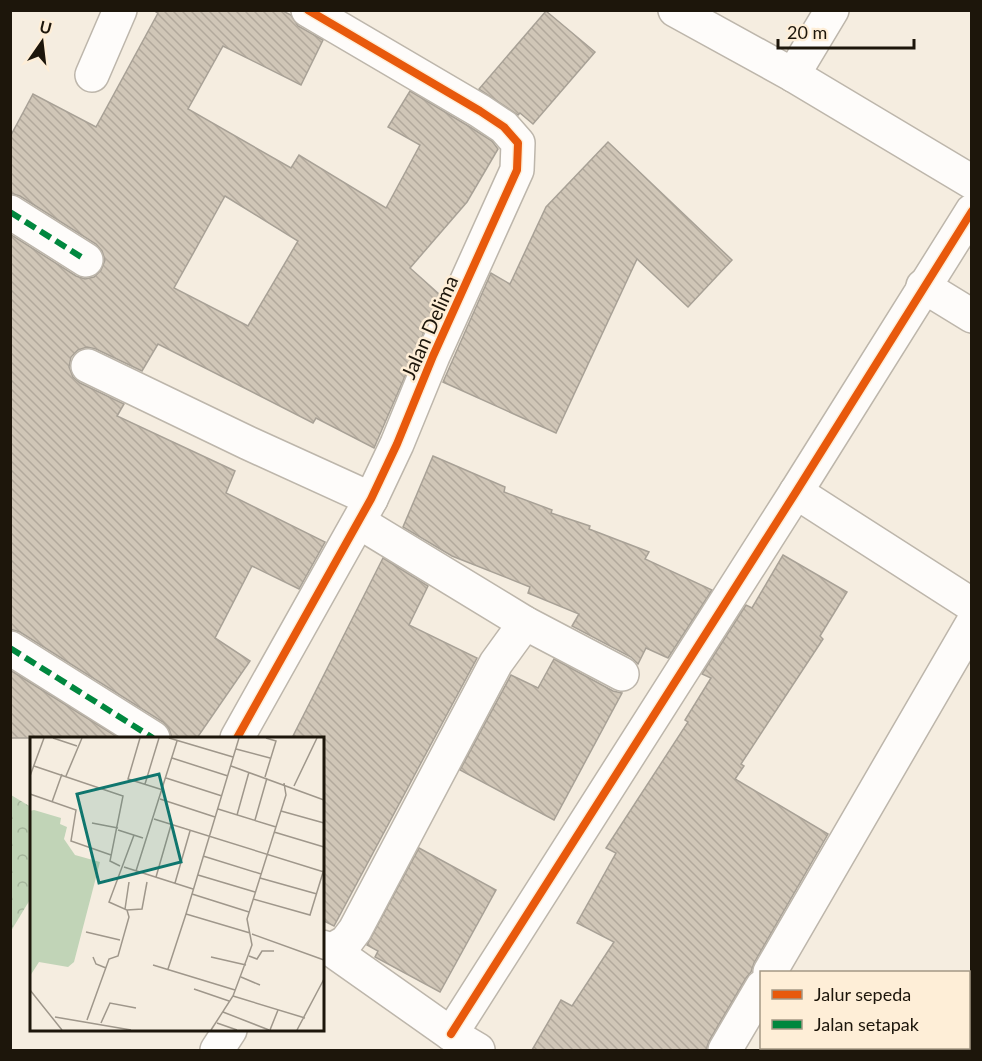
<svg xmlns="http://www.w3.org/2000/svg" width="982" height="1061" font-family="Lato,sans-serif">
<defs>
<pattern id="forest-crowns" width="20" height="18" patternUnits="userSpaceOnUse" patternTransform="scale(1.5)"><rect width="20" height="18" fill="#c1d4b7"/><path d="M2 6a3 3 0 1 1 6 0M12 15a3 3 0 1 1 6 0" fill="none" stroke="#a5b59c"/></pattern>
<pattern id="building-back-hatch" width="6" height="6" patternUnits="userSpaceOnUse" patternTransform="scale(1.5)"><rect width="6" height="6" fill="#d0c6b7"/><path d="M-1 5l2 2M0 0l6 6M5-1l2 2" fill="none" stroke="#b2a99c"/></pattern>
</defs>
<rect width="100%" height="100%" fill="#f5ede0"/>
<!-- forest -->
<polygon fill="url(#forest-crowns)" points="11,795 31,807 31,898 11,931"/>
<!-- building -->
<g fill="url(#building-back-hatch)" stroke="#a8a196" stroke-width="1.5" fill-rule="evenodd">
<path d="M153,10H281L291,15L298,26L323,40L301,85L223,46L188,109L291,168L299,155L386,208L420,145L388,127L410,91L470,127L492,141L498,149L467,202L410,268L440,295L374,448L316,418L313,423L158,344L142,371L96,349L87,347L78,350L71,357L69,367L73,377L80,383L124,404L117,416L235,471L226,493L325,542L299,589L252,566L215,638L250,661L197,738H172L169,729L163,722L20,632L10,629V234L76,276L85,279L94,277L101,270L105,260L102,251L96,244L20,196L10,193V137L33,94L96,127L158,13ZM225,196L298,241L248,326L174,288Z"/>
<polygon points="546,11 595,52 533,124 520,113 518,115 479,89"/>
<polygon points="608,142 732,260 688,307 637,259 556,433 443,382 491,273 510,284 546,207"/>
<polygon points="433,456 505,487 504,492 552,510 551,513 590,526 589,529 649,552 645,559 712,590 668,658 646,648 638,664 631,657 572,626 579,614 528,593 530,587 452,556 403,527"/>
<polygon points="783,555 847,592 820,636 823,639 741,764 744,766 735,779 828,834 754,963 751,972 746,978 709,1041 706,1050 532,1050 561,1000 572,1006 614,942 577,923 616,853 606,848 688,722 685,720 711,678 702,674 746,605 752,608"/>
<polygon points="383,558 428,586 409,625 477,658 334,926 322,920 322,738 292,738"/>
<polygon points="554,659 613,691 622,693 554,820 460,770 511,675 538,688"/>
<polygon points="10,670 119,738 10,738"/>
<polygon points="419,848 496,890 440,992 375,957 378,951 367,945"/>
</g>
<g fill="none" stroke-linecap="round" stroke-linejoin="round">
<defs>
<g id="minor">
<polyline points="675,10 793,75 972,182"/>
<polyline points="92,75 120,10"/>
<polyline points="793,75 832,10"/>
<polyline points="10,212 86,260"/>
<polyline points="923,286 972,316"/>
<polyline points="88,366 248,443 371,499"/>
<polyline points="796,492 972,605"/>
<polyline points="359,522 525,623 622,674"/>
<polyline points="10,648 153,738"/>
<polyline points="237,738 371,499 397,444 433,356 517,170 518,143 504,127 480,111 308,10"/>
<polyline points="322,947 332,950 346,942 355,930 496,663 525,623"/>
<polyline points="332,950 451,1034 478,1050"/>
<polyline points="770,972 972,624"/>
<polyline points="451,1034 796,492 972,211"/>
<polyline points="217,1050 230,1030"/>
<polyline points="725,1050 762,987"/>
</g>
</defs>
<!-- minor casing -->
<use href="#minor" stroke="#bdb6ab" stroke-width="36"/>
<!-- minor -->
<use href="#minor" stroke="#fefcfa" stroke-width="33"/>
<!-- quiet -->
<g stroke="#00873e" stroke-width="6" stroke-dasharray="12 6" stroke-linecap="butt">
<polyline points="10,212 86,260"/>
<polyline points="10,648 153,738"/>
</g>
<defs>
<g id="cycleway">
<polyline points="237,738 371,499 397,444 433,356 517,170 518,143 504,127 480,111 308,10"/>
<polyline points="451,1034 796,492 972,211"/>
</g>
</defs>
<!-- cycleway casing -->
<use href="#cycleway" stroke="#feeed7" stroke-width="11"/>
<!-- cycleway -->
<use href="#cycleway" stroke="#e8590c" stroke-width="8"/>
</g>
<g text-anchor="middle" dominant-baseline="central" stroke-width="5" stroke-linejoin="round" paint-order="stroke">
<!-- street labels -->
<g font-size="20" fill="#1d160b" stroke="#feeed7">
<text transform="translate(429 327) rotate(-66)">Jalan Delima</text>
</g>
</g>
<!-- overview -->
<g transform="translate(30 737)">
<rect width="294" height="294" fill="#f5ede0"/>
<path d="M4,73L31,81L30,87L37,90L34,102L45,118L70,125L44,225L38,230L9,225L0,239V74Z" fill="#c1d4b7"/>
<path fill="none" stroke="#9f978b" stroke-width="1.5" d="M23,1L47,9M110,1L98,42L133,53M139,1L203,20M209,1L156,177L220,196M206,12L240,21M142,21L198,39M4,29L93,59L80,124L90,129M201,29L294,63M0,39L14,1M36,39L52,1M235,40L246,4L236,1M136,41L192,59M115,47L129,1M264,49L287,1M0,57L46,73L41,104L81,118M130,62L185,80M22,65L32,37M188,72L246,90M251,74L294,86M207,78L219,35M124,82L294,135M225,83L237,41M62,86L88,91M88,93L113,101M244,95L294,110M173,119L231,137M94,130L163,152M106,134L147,4M168,138L225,155M126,140L141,88M230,141L287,157M145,146L160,94M162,157L219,175M223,162L280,178L294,132M95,172L99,145M97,173L112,172L117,145M56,195L90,203M222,197L294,223M219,219L227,222L232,214H244M63,220L66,227L76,231M181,220L216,228M123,228L205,253M138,232L156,177M211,240L230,248M164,252L199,264M0,253L32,293M203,259L275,281M193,275L239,293M25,280L101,293M57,283L79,222L88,219L99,180L97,173L79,165L104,98M71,286L80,266L106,271M187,286L207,293M181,293L203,259L222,208L217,182L256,58L254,46M240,293L248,273M267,293L294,242"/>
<path fill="#0f766e" fill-opacity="0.15" stroke="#0f766e" stroke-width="3" d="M129,37L151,125L69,146L47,57Z"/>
<rect width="294" height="294" fill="none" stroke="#1d160b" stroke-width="3"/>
</g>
<!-- border -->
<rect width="982" height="1061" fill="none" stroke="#1d160b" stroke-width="24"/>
<!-- legend -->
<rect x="760" y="971" width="210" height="78" fill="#feeed7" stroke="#a49885" stroke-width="1.5"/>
<rect x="772" y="990" width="30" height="9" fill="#e8590c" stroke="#a49885" stroke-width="1.5"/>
<text x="814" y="1001" font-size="18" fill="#1d160b">Jalur sepeda</text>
<rect x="772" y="1020" width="30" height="9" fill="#00873e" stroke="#a49885" stroke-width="1.5"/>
<text x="814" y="1031" font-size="18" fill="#1d160b">Jalan setapak</text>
<!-- north arrow -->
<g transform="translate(42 42) rotate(14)" stroke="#feeed7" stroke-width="4.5" paint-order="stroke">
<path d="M0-4.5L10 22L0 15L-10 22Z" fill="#1d160b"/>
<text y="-9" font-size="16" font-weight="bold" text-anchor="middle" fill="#1d160b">U</text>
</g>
<!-- scale -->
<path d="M778 39v9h136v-9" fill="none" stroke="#1d160b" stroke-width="3"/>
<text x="787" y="39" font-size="18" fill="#1d160b" stroke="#feeed7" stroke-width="4.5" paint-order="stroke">20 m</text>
</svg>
